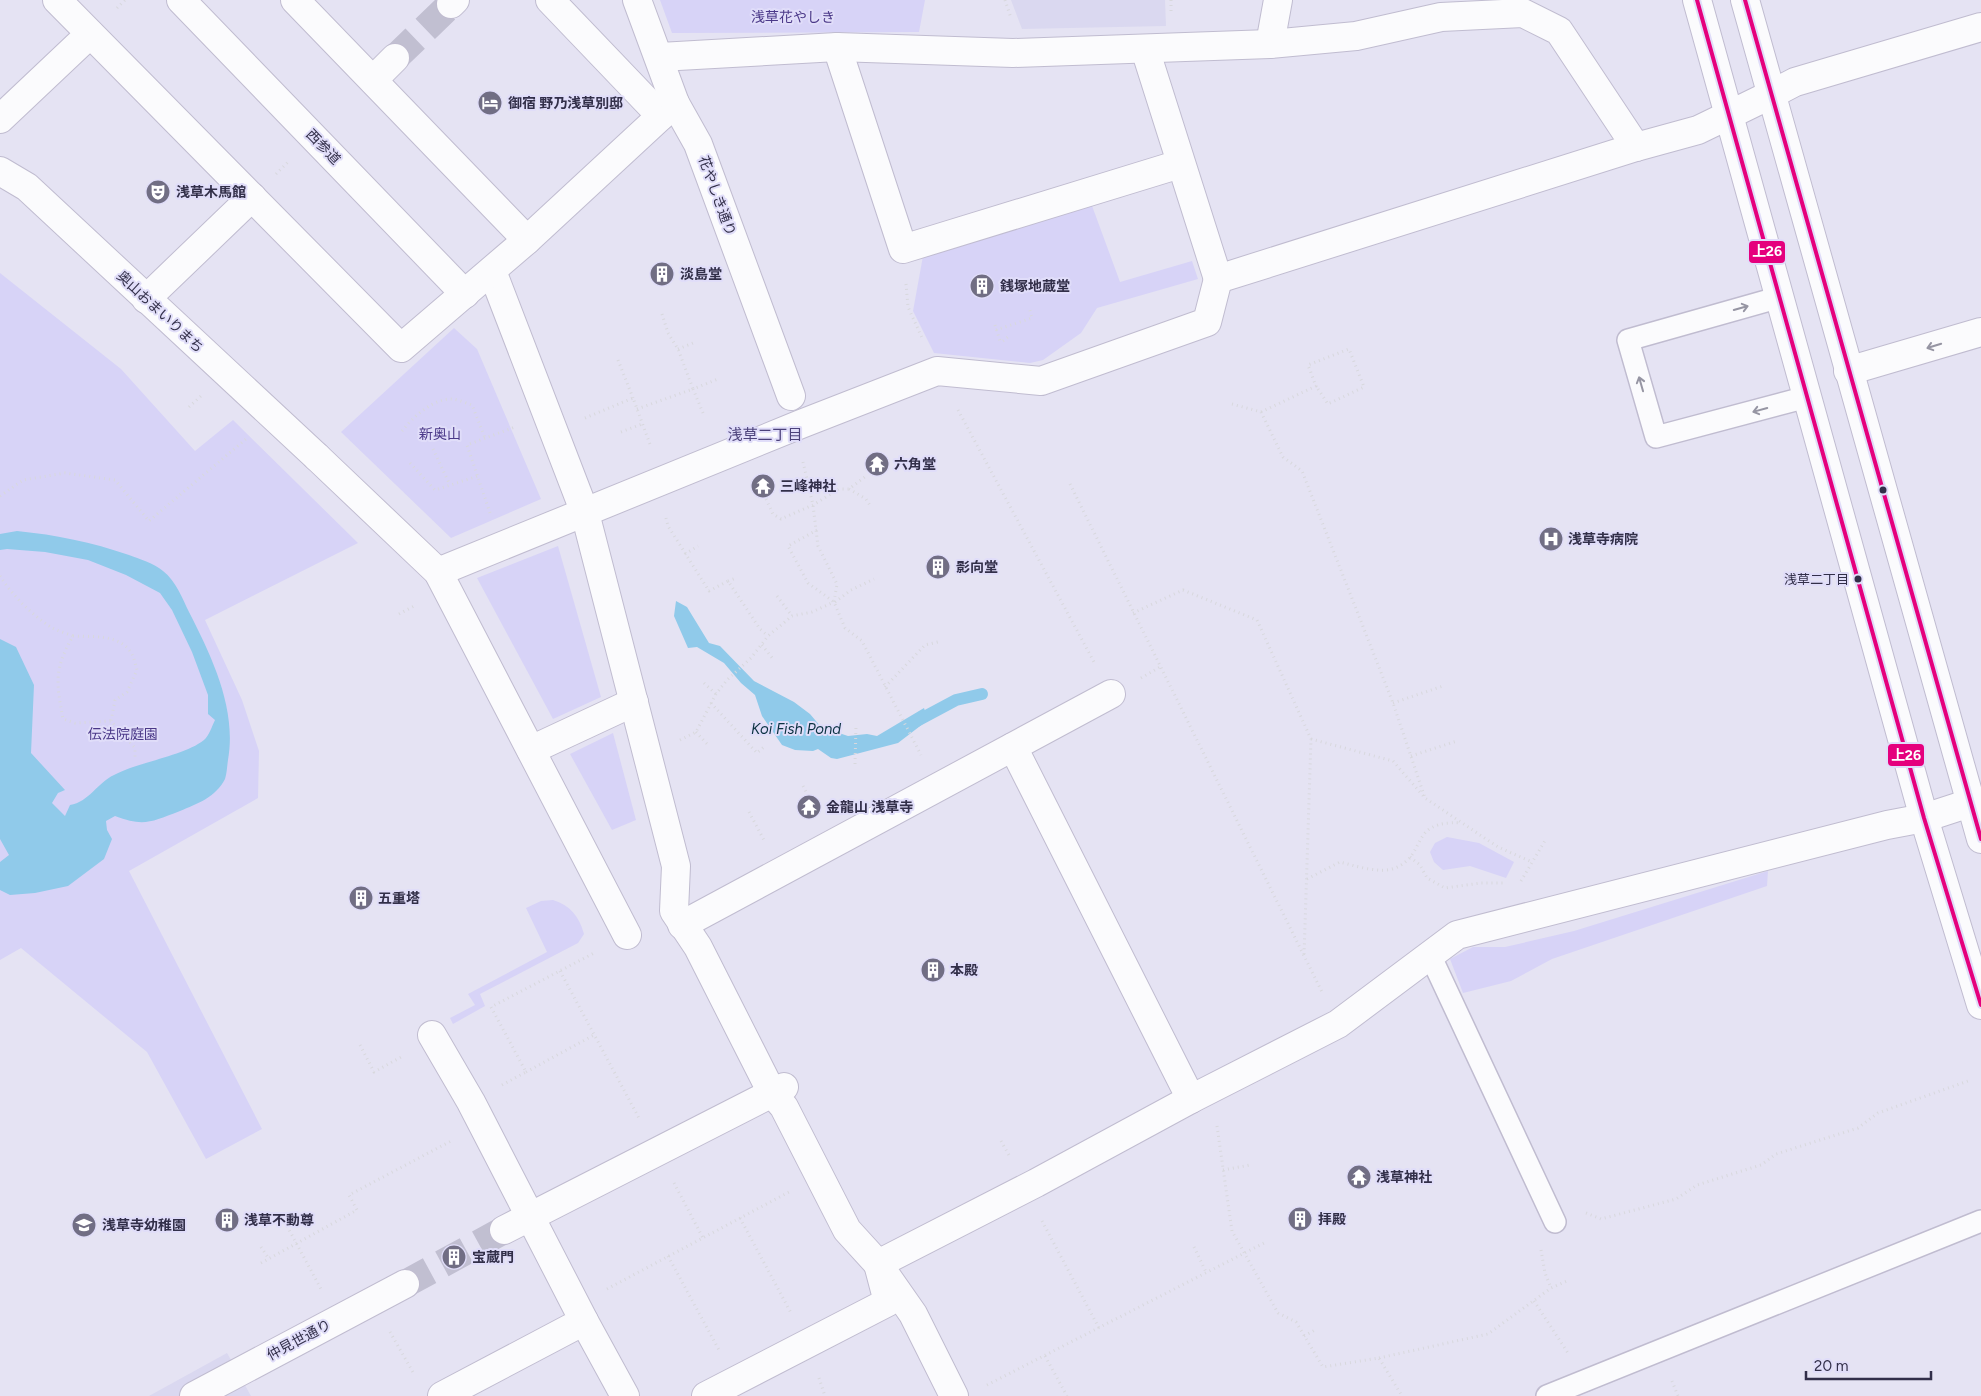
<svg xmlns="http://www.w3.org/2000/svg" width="1981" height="1396" font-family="Figtree,'Noto Sans JP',sans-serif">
<rect width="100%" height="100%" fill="#e5e3f3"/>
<!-- built -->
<g fill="#dad8f0">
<polygon points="1011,0 1165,0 1166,26 1022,29"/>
<polygon points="227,1353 251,1396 149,1396"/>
</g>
<!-- green -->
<g fill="#d7d3f7">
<polygon points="660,0 925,0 919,32 672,33"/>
<polygon points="1091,203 1120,282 1192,261 1198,279 1097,308 1081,333 1043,360 1030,363 934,353 913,311 923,256"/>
<polygon points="0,273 121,369 195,451 233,420 358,543 205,620 242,700 259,751 258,798 129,871 262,1129 206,1159 147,1052 21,948 0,960"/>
<polygon points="454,328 477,349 541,499 451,538 341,432"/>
<polygon points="558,546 601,697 553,719 477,578"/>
<polygon points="613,733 636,820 612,830 570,754"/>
<polygon points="1447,837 1479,843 1514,862 1506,878 1470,866 1443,870 1434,862 1430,852 1435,843"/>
<polygon points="1768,871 1767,886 1552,959 1511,981 1463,993 1450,959 1473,947 1505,947 1574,931"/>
<path d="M553,900C570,905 579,916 584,934L578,943L480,994L485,1006L453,1024L450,1018L475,1005L468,994L547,952L526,908L541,901Z"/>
</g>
<!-- water -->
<g fill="#90caea">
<path d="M17,531C57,535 91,542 129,555C139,559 154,563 163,571C176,581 182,598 189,612C212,657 237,709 228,760C227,766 227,773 225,779C216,797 197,804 180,811C151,822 144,827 115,816L106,821L107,830L112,839L104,859L68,886L35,893L10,895L0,890V862L9,855L0,839V639L16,647L34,685L31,753L65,790L58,793L52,803L65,816L70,805C89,802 97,783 114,775C138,762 184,756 204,740C209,736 212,726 215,720L208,714V695L192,652L172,610L160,593L126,575L88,560L45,552L7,549L0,550V534Z"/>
<polygon points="676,601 687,607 709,643 720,646 754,681 794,702 810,714 821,727 848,736 867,734 877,736 924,708 928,720 898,743 837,759 831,758 818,749 813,751 795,750 782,745 762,716 755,695 741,683 724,663 697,647 688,648 674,616"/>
</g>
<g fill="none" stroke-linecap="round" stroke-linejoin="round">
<!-- stream -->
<polyline stroke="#90caea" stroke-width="12" points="913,723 956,700 982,694"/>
<!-- pedestrian-tunnel -->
<polyline stroke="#c1bfd1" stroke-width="28" stroke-dasharray="28 14" stroke-linecap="butt" points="405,1284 504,1230"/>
<!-- minor-tunnel -->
<polyline stroke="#c1bfd1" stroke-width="28" stroke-dasharray="28 14" stroke-linecap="butt" points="395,58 451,4"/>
<defs>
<g id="service">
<polyline points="1780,297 1628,340 1656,437 1807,397"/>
<polyline points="1431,957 1555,1222"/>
<polyline points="1547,1396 1981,1221"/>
</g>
<g id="pedestrian">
<polyline points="181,0 465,294"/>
<polyline points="492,271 585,513 676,866 674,911 698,947 772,1093 784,1107 847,1230 878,1264 913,1314 954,1396"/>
<polyline points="317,457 438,572 627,935"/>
<polyline points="438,572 801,424 937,371 1041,381 1207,322 1218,279"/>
<polyline points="1013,747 1191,1099"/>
<polyline points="531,750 634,702"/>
<polyline points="682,925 1111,694"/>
<polyline points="432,1035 471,1102 584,1321 442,1396"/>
<polyline points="504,1230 784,1087"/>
<polyline points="584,1321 625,1396"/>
<polyline points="194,1396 405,1284"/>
<polyline points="706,1396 888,1302 878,1264 1036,1183 1191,1099 1338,1024 1457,935 1887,825 1924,818"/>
</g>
<g id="minor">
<polyline points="57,0 401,348 527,240 675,103"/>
<polyline points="295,0 527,240"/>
<polyline points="550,0 661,116"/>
<polyline points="637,0 675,103 698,144 791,396"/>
<polyline points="451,4 455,0"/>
<polyline points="1270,44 1278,0"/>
<polyline points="837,47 903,249 1180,164"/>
<polyline points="1145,49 1218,279 1636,147 1698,130 1729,115"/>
<polyline points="660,57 837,47 1013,53 1270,44 1356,36 1441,17 1523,13 1559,31 1636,147"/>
<polyline points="373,80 395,58"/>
<polyline points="0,119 90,34"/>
<polyline points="0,171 27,187 317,457"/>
<polyline points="146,299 252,197"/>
<polyline points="1848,371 1981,332"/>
</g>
<polyline id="tertiary" points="1772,94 1795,82 1981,27"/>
<g id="primary">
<polyline points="1697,0 1924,818 1981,1005"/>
<polyline points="1745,0 1981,839"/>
<polyline points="1729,115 1772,94"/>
<polyline points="1924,818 1970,803"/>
</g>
</defs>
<!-- service casing -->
<use href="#service" stroke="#c0bcd0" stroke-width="24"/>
<!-- pedestrian casing -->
<use href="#pedestrian" stroke="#c0bcd0" stroke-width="30"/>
<!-- minor casing -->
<use href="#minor" stroke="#c0bcd0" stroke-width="30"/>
<!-- tertiary casing -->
<use href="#tertiary" stroke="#c0bcd0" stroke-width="30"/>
<!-- primary casing -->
<use href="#primary" stroke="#c0bcd0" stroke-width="30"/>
<!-- path -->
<g stroke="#d8d8dd" stroke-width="3" stroke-dasharray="1 4" stroke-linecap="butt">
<polyline points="1005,0 1011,18"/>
<polyline points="1171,0 1171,12"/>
<polyline points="117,8 125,0"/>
<polyline points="276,174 288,162"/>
<polyline points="906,284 908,307 923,340"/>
<polyline points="995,325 1000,341"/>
<polyline points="996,330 1032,318 1029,307"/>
<polyline points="1003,341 1010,335"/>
<polyline points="678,349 693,343"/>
<polyline points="618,360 633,398"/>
<polyline points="1232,404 1261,412 1283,457 1302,471 1393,703 1425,798"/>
<polyline points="189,407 201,396"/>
<polyline points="637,409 693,389 678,349 668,333 662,314"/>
<polyline points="958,410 1094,662"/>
<polyline points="1261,412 1316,386 1308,365 1349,349 1364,387 1328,404 1316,386"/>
<polyline points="703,413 693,389 718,379"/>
<polyline points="585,418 633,398 651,447"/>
<path d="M402,431C413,417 433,398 453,399C459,400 466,403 472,405L485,438"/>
<polyline points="621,432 642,424"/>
<polyline points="433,449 450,485"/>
<polyline points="410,463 435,490 478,476"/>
<polyline points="1070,484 1322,992"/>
<polyline points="849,489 866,499 871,507"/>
<polyline points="0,496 23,480 65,473 115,480 149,521 246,439"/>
<polyline points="766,499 773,514 781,519 813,505 839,489 849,489 866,476"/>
<polyline points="490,513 467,445 515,427"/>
<polyline points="666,518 668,526 709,591 728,581 760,629 768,636"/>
<polyline points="817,530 788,546 808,583 834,602 845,628 862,641 921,755"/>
<polyline points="685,554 698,546"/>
<path d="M0,576C12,595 32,615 51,627C57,631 66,633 73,636C54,669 56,682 63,719L75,723L111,721L135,748V757"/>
<polyline points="728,581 736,578"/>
<polyline points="777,596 792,616"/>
<polyline points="835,602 851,590 874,579"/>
<polyline points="1133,613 1183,590 1257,620 1311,739 1304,957"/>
<polyline points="399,614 416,605"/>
<path d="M73,636C93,637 117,634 130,651C134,656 135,664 137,670L127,692L115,700L111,721"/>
<polyline points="762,645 773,659"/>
<polyline points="1141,678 1160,667"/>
<polyline points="704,683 716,694"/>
<polyline points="885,687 925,645 938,642"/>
<polyline points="711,703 757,753 764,747"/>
<polyline points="1393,703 1443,686"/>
<polyline points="696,732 708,745"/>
<polyline points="1311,739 1393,761 1425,798 1498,847 1532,862"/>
<polyline points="680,740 696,732 716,694 727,680 751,658 768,636 792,616 812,612 834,602 837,584 818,546 813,505 803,462"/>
<polyline points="1411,756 1457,741"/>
<polyline points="855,764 856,725"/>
<polyline points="803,786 817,812"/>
<polyline points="749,812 764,840"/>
<polyline points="1410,857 1420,865 1427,878 1445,888 1481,883 1506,883"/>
<path d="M1307,879L1340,862C1355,866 1380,874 1395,868C1428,855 1408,820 1461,823"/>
<polyline points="1521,881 1546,839"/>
<polyline points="560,971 640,1120"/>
<polyline points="360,1045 374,1072 403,1056"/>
<polyline points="526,1072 594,1035"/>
<polyline points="502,1085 526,1072 491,1007 596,952"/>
<polyline points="1217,1126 1232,1231 1278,1313 1296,1322 1323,1367 1379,1358 1402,1396"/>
<polyline points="1001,1141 1010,1157"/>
<polyline points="1223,1170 1250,1165"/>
<polyline points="674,1183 703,1238"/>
<polyline points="1586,1213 1601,1219 1676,1199 1697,1185 1761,1165 1776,1154 1858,1128 1878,1113 1968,1081"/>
<polyline points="740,1218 791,1313"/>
<polyline points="1042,1221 1099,1328"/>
<polyline points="287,1226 321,1289"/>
<polyline points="261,1247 269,1259"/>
<polyline points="1194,1247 1206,1272"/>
<polyline points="1541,1250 1545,1273 1551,1288"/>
<polyline points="668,1256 719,1350"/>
<polyline points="261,1263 357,1210 349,1195 451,1141"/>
<polyline points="607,1289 789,1192"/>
<polyline points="1534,1301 1568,1353"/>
<polyline points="390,1332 414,1374"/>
<polyline points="1304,1336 1317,1329"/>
<polyline points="1045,1356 1067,1396"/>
<polyline points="1379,1358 1488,1334 1551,1288 1567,1281"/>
<polyline points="819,1378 825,1396"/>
<polyline points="1672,1381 1678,1396"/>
<polyline points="987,1385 1264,1243"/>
</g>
<!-- service -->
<use href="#service" stroke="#fbfbfd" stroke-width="21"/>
<!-- pedestrian -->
<use href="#pedestrian" stroke="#fbfbfd" stroke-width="28"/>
<!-- minor -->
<use href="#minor" stroke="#fbfbfd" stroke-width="28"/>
<!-- tertiary -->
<use href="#tertiary" stroke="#fbfbfd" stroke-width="28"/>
<!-- primary -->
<use href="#primary" stroke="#fbfbfd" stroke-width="28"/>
<defs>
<g id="bus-1">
<polyline points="1697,0 1924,818 1981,1005"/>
<polyline points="1745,0 1981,839"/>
</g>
</defs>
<!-- bus-1 casing -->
<use href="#bus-1" stroke="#e0ddf9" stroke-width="8"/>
<!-- bus-1 -->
<use href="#bus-1" stroke="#e5007d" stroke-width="4"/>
</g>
<!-- one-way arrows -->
<defs><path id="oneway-shaft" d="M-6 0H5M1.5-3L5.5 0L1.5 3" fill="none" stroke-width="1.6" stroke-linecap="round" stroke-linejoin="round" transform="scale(1.25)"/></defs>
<g stroke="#9695a3">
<use href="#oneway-shaft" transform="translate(1741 308) rotate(-16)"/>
<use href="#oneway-shaft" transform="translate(1934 346) rotate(163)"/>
<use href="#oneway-shaft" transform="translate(1641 384) rotate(-106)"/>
<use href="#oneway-shaft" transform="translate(1760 410) rotate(165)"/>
</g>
<!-- icons -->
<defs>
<symbol id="hotel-disc" viewBox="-11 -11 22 22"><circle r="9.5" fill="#716e84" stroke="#e0ddf9"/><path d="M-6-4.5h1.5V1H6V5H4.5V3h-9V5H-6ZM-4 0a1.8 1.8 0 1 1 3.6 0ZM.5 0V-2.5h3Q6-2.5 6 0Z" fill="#fff"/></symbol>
<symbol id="theatre-disc" viewBox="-11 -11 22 22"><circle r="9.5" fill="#716e84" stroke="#e0ddf9"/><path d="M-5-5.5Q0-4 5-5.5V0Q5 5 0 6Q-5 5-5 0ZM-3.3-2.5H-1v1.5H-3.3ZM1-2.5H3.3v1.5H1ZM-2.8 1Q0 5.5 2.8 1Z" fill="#fff"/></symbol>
<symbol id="building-disc" viewBox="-11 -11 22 22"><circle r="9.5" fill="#716e84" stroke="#e0ddf9"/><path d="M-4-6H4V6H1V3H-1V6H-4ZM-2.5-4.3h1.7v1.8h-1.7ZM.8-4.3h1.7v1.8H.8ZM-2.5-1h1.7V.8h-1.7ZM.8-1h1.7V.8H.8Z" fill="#fff"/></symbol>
<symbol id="temple-disc" viewBox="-11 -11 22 22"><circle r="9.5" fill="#716e84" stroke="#e0ddf9"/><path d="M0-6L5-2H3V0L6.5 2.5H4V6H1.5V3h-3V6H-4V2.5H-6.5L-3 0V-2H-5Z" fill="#fff"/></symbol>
<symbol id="hospital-disc" viewBox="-11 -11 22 22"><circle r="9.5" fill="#716e84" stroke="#e0ddf9"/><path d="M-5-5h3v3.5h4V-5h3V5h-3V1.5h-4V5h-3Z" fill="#fff"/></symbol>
<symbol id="school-disc" viewBox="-11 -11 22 22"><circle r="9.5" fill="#716e84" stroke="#e0ddf9"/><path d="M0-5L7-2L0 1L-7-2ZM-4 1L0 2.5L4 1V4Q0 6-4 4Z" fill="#fff"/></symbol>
</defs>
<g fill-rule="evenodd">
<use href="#hotel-disc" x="476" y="89" width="28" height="28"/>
<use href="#theatre-disc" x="144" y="178" width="28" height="28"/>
<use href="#building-disc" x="648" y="260" width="28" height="28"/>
<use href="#building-disc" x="968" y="272" width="28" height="28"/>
<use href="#temple-disc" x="863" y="450" width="28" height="28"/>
<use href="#temple-disc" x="749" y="472" width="28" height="28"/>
<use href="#hospital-disc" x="1537" y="525" width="28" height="28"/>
<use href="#building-disc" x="924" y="553" width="28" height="28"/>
<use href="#temple-disc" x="795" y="793" width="28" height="28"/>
<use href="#building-disc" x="347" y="884" width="28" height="28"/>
<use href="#building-disc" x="919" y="956" width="28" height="28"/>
<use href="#temple-disc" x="1345" y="1163" width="28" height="28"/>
<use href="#building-disc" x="1286" y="1205" width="28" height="28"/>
<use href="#building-disc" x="213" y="1206" width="28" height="28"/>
<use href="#school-disc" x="70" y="1211" width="28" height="28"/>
<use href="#building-disc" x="440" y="1243" width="28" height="28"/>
</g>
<!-- markers -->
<g fill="#322f49" stroke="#e0ddf9" stroke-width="2">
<circle cx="1883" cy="490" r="4.5"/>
<circle cx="1858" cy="579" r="4.5"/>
</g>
<g text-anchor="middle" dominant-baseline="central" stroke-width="4" stroke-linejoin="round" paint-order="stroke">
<!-- bus labels -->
<g font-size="13" fill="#322f49" stroke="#e0ddf9" text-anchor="end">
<text x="1849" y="579">浅草二丁目</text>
</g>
<!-- park labels -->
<g font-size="14" fill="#4a3888" stroke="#e0ddf9">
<text x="793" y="17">浅草花やしき</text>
<text x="440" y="434">新奥山</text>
<text x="123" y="734">伝法院庭園</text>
</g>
<!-- poi labels -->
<g font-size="14" font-weight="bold" fill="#322f49" stroke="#e0ddf9" text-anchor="start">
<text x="508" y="103">御宿 野乃浅草別邸</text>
<text x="176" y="192">浅草木馬館</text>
<text x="680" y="274">淡島堂</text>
<text x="1000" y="286">銭塚地蔵堂</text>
<text x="894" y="464">六角堂</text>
<text x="780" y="486">三峰神社</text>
<text x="1568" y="539">浅草寺病院</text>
<text x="956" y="567">影向堂</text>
<text x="826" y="807">金龍山 浅草寺</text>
<text x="378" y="898">五重塔</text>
<text x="950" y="970">本殿</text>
<text x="1376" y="1177">浅草神社</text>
<text x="1318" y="1219">拝殿</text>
<text x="244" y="1220">浅草不動尊</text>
<text x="102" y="1225">浅草寺幼稚園</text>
<text x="472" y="1257">宝蔵門</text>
</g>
<!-- street labels -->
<g font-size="14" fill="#322f49" stroke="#e0ddf9">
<text transform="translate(323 147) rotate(46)">西参道</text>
<text transform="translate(717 196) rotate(70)">花やしき通り</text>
<text transform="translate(160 312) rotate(43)">奥山おまいりまち</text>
<text transform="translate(299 1340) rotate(-28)">仲見世通り</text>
</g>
<!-- neighbourhood labels -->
<g font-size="15" fill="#4c427b" stroke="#e0ddf9">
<text x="765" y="435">浅草二丁目</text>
</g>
<!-- water labels -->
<g font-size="15" font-style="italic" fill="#0a3141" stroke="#e0ddf9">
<text x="796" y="729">Koi Fish Pond</text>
</g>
</g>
<g stroke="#e0ddf9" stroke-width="2">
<rect x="1748" y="240" width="38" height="24" rx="5" fill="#e5007d"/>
<rect x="1887" y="743" width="38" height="24" rx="5" fill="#e5007d"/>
</g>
<g font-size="14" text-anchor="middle" font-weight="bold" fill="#fff">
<text x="1767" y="256">上26</text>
<text x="1906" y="760">上26</text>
</g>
<!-- scale -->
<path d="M1806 1371v8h125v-8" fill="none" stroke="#322f49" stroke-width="2.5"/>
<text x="1814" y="1371" font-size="15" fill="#322f49" stroke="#e0ddf9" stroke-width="4" paint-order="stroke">20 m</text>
</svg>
